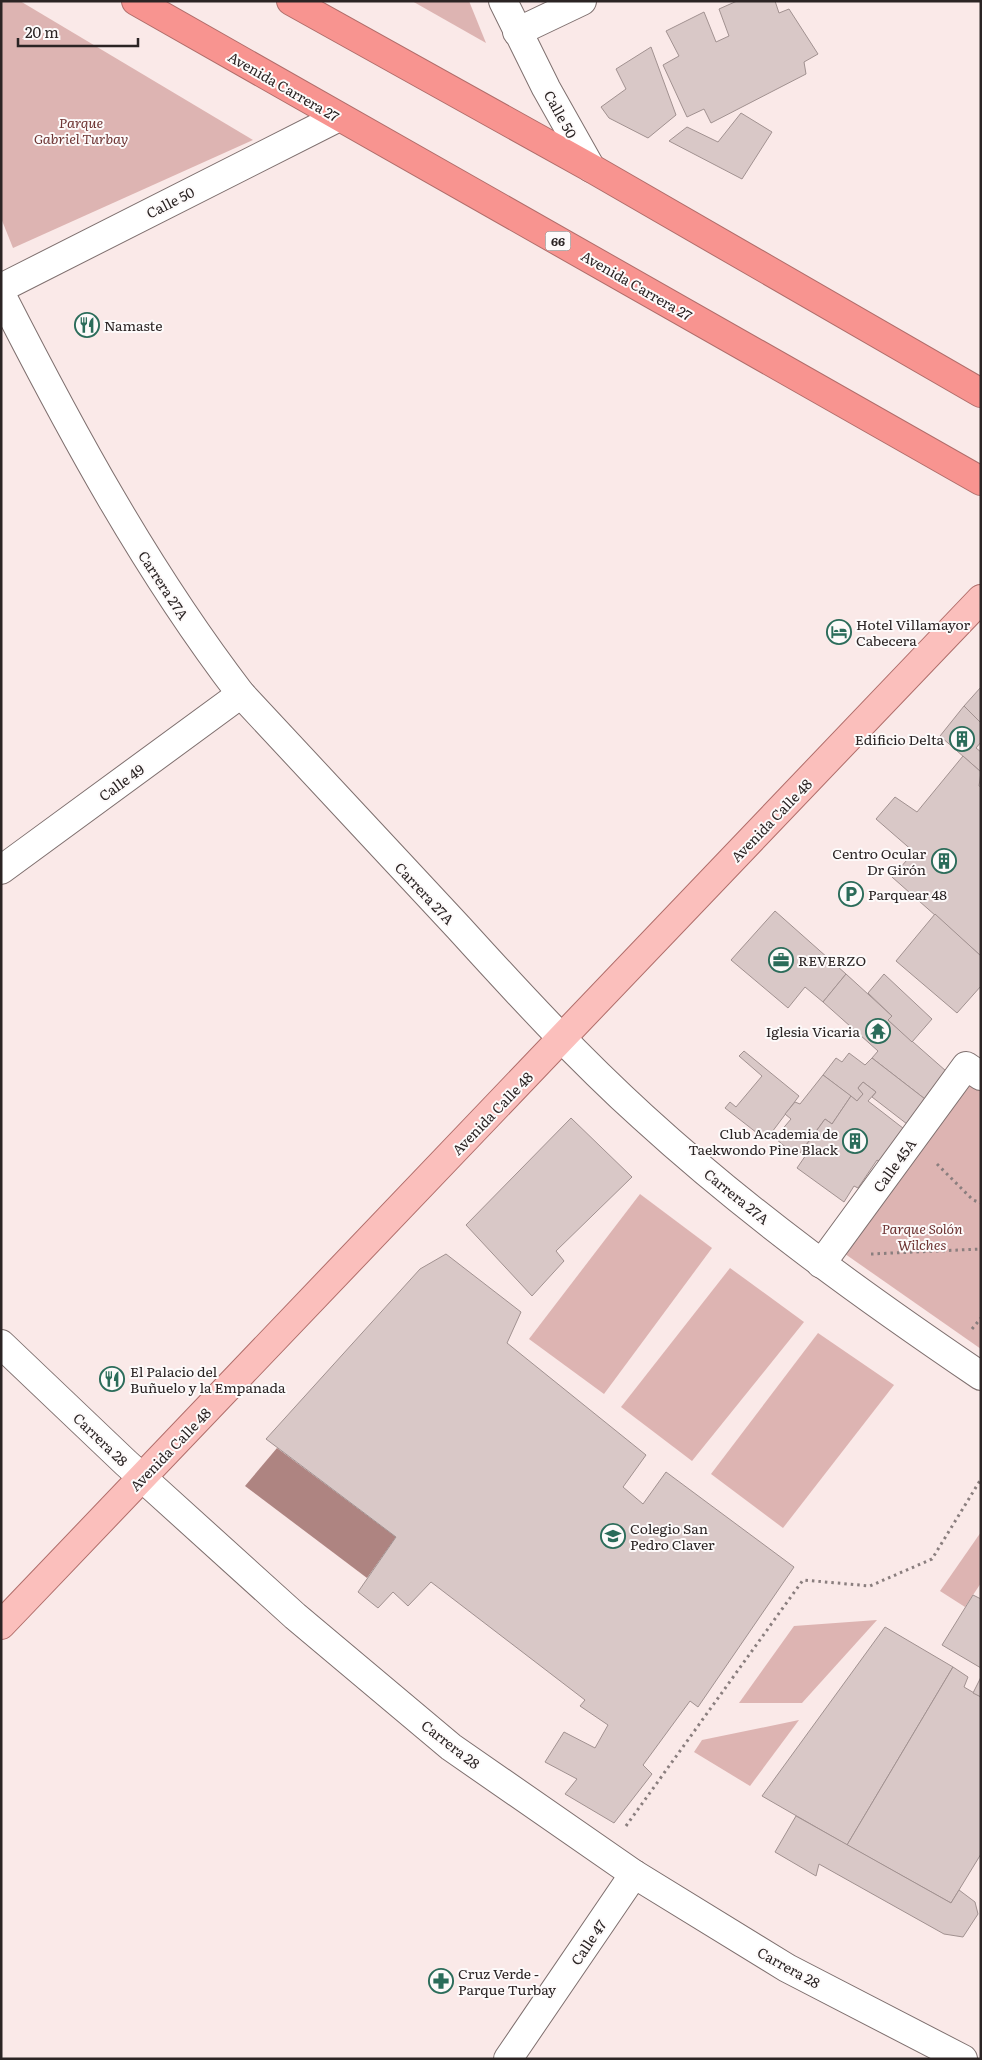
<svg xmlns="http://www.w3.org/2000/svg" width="982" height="2060" font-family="Literata,serif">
<rect width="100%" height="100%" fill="#fae9e8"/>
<!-- green -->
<g fill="#ddb4b2">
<polygon points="1,1 20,1 253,140 13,248 1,218"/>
<polygon points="412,1 469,1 486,43"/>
<polygon points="967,1077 981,1087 981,1349 838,1249"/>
<polygon points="640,1194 712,1248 604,1394 529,1339"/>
<polygon points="730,1268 804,1322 692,1461 621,1407"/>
<polygon points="818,1333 894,1385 783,1528 711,1474"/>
<polygon points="981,1532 981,1583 965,1607 940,1591"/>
<polygon points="877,1620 802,1703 739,1703 794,1626"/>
<polygon points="799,1720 750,1786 694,1752 702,1740"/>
</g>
<!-- water -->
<polygon fill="#ae8481" points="277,1448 396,1537 367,1578 245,1486"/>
<!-- building -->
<g fill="#d9c8c7" stroke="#a19190">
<polygon points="737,1 775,1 779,13 789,9 818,54 804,62 806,74 711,123 704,109 687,117 663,65 679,56 666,31 704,12 716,42 729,36 719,9"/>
<polygon points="651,47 676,115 648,138 609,118 601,107 626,89 616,69"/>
<polygon points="741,113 772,132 742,179 669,141 687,127 718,142"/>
<polygon points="981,687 981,723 964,706"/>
<polygon points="964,706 981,723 981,742 976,748 981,752 981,772 940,736"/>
<polygon points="963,756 981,772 979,786 981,787 981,956 892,877 914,852 876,819 895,797 917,812"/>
<polygon points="775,911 846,974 823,1002 805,987 788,1008 731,960"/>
<polygon points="935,914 981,956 981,986 957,1013 896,961"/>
<polygon points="846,974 892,1016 888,1020 946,1071 925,1099 872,1058 878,1051 823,1002"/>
<polygon points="884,974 932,1019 912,1042 888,1020 892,1016 868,993"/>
<polygon points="744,1051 799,1096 766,1140 725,1108 730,1102 736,1107 762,1076 739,1056"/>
<polygon points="849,1053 865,1065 872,1058 925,1099 907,1124 872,1097 876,1092 863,1082 858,1088 863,1094 857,1101 823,1075 836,1058 842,1062"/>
<polygon points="823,1075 851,1096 832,1124 825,1119 797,1157 775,1138 791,1119 785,1114 795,1102 800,1104"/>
<polygon points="863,1082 876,1092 868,1101 908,1132 884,1165 877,1160 858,1188 854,1186 844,1202 797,1168 806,1155 802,1151 825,1119 832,1124 851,1096 857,1101 863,1094 858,1088"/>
<polygon points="571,1118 632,1177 556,1251 564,1261 532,1296 466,1225"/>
<polygon points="446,1254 521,1312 507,1343 646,1455 623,1487 643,1504 666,1472 794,1567 698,1707 690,1701 643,1765 652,1774 614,1823 565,1794 577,1779 545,1762 564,1732 595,1748 608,1725 580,1706 585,1700 431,1582 408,1606 393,1592 378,1608 358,1592 396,1537 266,1439 420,1269"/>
<polygon points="973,1595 981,1599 981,1668 942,1645"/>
<polygon points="885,1627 953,1667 847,1845 762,1796"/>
<polygon points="953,1667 968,1677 964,1687 981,1697 981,1854 951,1903 847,1845"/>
<polygon points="981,1677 981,1697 973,1693"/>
<polygon points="796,1816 951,1903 959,1890 975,1902 978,1914 963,1937 944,1934 819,1864 816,1876 775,1852"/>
</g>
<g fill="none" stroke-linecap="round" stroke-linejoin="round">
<defs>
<g id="street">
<polyline points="517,32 582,1"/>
<polyline points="1,288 339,117"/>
<path d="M1,294C72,433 146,570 241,694C314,772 386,850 459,928C518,993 578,1058 643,1117C748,1213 863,1296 981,1376"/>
<polyline points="1,870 241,694"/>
<polyline points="821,1264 966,1066 981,1076"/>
<polyline points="1,1344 126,1463 295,1616 451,1747 634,1874 787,1968 963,2059"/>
<polyline points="508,2059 634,1874"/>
</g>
<polyline id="secondary" points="503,1 546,88 591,168"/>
<polyline id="primary" points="1,1625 981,599"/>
<g id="highway">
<polyline points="136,1 981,481"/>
<polyline points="291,1 591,168 981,393"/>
</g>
</defs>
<!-- street casing -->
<use href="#street" stroke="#7e6f6e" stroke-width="30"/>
<!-- secondary casing -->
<use href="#secondary" stroke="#7e6f6e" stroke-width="30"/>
<!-- primary casing -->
<use href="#primary" stroke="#b06d6a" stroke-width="30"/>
<!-- highway casing -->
<use href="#highway" stroke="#b06d6a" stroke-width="30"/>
<!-- path -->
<g stroke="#8a7e7e" stroke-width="3" stroke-dasharray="2.5 4" stroke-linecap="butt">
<polyline points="937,1164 973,1200 981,1203"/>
<polyline points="871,1254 981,1249"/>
<polyline points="972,1329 981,1318"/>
<polyline points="626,1826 803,1580 870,1586 932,1559 981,1479"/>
</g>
<!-- street -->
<use href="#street" stroke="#fff" stroke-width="28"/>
<!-- secondary -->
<use href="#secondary" stroke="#fff" stroke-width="28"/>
<!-- primary -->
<use href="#primary" stroke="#fbbfbc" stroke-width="28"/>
<!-- highway -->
<use href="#highway" stroke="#f89490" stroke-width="28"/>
</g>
<!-- icons -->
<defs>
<symbol id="restaurant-ring" viewBox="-11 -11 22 22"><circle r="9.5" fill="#fdfafa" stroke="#2b6c5a" stroke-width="1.5"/><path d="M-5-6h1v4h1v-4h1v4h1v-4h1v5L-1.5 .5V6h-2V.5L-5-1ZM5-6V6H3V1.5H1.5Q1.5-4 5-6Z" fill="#2b6c5a"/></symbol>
<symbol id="hotel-ring" viewBox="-11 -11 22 22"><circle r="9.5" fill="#fdfafa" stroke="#2b6c5a" stroke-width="1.5"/><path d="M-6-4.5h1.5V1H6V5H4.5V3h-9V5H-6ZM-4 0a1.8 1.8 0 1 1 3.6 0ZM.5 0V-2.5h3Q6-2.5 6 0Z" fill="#2b6c5a"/></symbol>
<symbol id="building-ring" viewBox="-11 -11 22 22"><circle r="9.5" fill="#fdfafa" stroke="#2b6c5a" stroke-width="1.5"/><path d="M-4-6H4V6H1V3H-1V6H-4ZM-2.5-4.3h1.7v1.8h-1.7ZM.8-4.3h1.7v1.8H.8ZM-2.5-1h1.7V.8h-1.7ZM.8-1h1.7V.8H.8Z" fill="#2b6c5a"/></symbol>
<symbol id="parking-ring" viewBox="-11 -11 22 22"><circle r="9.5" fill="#fdfafa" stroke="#2b6c5a" stroke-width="1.5"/><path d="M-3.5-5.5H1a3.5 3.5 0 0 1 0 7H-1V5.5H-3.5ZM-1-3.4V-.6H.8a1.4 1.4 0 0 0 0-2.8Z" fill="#2b6c5a"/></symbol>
<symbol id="office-ring" viewBox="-11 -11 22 22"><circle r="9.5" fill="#fdfafa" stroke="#2b6c5a" stroke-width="1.5"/><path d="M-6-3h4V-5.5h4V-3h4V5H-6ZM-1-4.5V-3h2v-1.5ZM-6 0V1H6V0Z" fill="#2b6c5a"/></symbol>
<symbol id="temple-ring" viewBox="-11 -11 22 22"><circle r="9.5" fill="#fdfafa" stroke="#2b6c5a" stroke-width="1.5"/><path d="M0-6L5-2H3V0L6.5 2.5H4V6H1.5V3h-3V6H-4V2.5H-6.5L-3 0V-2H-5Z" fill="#2b6c5a"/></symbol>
<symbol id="school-ring" viewBox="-11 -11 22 22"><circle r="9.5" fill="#fdfafa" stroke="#2b6c5a" stroke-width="1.5"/><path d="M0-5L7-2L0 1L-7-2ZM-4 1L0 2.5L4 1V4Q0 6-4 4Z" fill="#2b6c5a"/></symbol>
<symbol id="pharmacy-ring" viewBox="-11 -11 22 22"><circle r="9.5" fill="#fdfafa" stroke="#2b6c5a" stroke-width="1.5"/><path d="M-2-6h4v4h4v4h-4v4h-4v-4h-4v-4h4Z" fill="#2b6c5a"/></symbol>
</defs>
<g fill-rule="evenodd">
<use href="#restaurant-ring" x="73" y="311" width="28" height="28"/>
<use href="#hotel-ring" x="825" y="618" width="28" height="28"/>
<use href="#building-ring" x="948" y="725" width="28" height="28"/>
<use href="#building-ring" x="930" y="847" width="28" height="28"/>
<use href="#parking-ring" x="837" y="880" width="28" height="28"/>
<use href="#office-ring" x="767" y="946" width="28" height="28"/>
<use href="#temple-ring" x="864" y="1017" width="28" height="28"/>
<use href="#building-ring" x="841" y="1127" width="28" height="28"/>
<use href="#restaurant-ring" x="98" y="1365" width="28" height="28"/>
<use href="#school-ring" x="599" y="1522" width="28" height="28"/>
<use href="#pharmacy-ring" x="427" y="1967" width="28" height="28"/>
</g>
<g text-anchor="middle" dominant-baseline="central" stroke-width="4" stroke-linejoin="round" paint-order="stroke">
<!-- shield labels -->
<rect fill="#fdfafa" stroke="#6a6464" stroke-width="1" x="545.5" y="231.5" width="25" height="19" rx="4"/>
<g font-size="12" font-weight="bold" fill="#2b2424">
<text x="558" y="241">66</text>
</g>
<!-- street labels -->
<g font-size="14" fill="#2b2424" stroke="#fdfafa">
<text transform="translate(284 86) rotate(30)">Avenida Carrera 27</text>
<text transform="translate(561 114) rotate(61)">Calle 50</text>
<text transform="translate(170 202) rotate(-27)">Calle 50</text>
<text transform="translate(637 285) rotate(30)">Avenida Carrera 27</text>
<text transform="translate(164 585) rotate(57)">Carrera 27A</text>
<text transform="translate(121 782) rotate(-36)">Calle 49</text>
<text transform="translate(771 820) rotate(-46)">Avenida Calle 48</text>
<text transform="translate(425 893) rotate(47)">Carrera 27A</text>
<text transform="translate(492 1113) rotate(-46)">Avenida Calle 48</text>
<text transform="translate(894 1165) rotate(-54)">Calle 45A</text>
<text transform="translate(737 1196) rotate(39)">Carrera 27A</text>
<text transform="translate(101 1439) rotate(44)">Carrera 28</text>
<text transform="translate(170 1449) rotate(-46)">Avenida Calle 48</text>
<text transform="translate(451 1744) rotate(38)">Carrera 28</text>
<text transform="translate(588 1942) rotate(-56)">Calle 47</text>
<text transform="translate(789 1967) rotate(29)">Carrera 28</text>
</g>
<!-- park labels -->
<g font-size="14" font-style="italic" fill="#6e3433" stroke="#fdfafa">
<text x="81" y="122">Parque<tspan x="81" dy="16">Gabriel Turbay</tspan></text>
<text x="922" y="1228">Parque Solón<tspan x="922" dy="16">Wilches</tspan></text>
</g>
<!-- poi labels -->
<g font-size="14" fill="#2b2424" stroke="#fdfafa" text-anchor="start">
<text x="104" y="325">Namaste</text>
<text x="856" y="624">Hotel Villamayor<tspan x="856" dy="16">Cabecera</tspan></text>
<text x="944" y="739" text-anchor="end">Edificio Delta</text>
<text x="926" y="853" text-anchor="end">Centro Ocular<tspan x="926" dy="16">Dr Girón</tspan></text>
<text x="868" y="894">Parquear 48</text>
<text x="798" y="960">REVERZO</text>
<text x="860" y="1031" text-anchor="end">Iglesia Vicaria</text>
<text x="838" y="1133" text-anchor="end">Club Academia de<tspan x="838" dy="16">Taekwondo Pine Black</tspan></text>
<text x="130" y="1371">El Palacio del<tspan x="130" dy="16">Buñuelo y la Empanada</tspan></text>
<text x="630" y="1528">Colegio San<tspan x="630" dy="16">Pedro Claver</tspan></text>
<text x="458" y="1973">Cruz Verde -<tspan x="458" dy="16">Parque Turbay</tspan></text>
</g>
</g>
<!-- border -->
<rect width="982" height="2060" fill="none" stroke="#2b2424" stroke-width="5"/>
<!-- scale -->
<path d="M18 38v8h120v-8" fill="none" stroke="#2b2424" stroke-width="2.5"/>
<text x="25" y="38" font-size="15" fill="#2b2424" stroke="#fdfafa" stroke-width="4" paint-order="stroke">20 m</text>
</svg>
